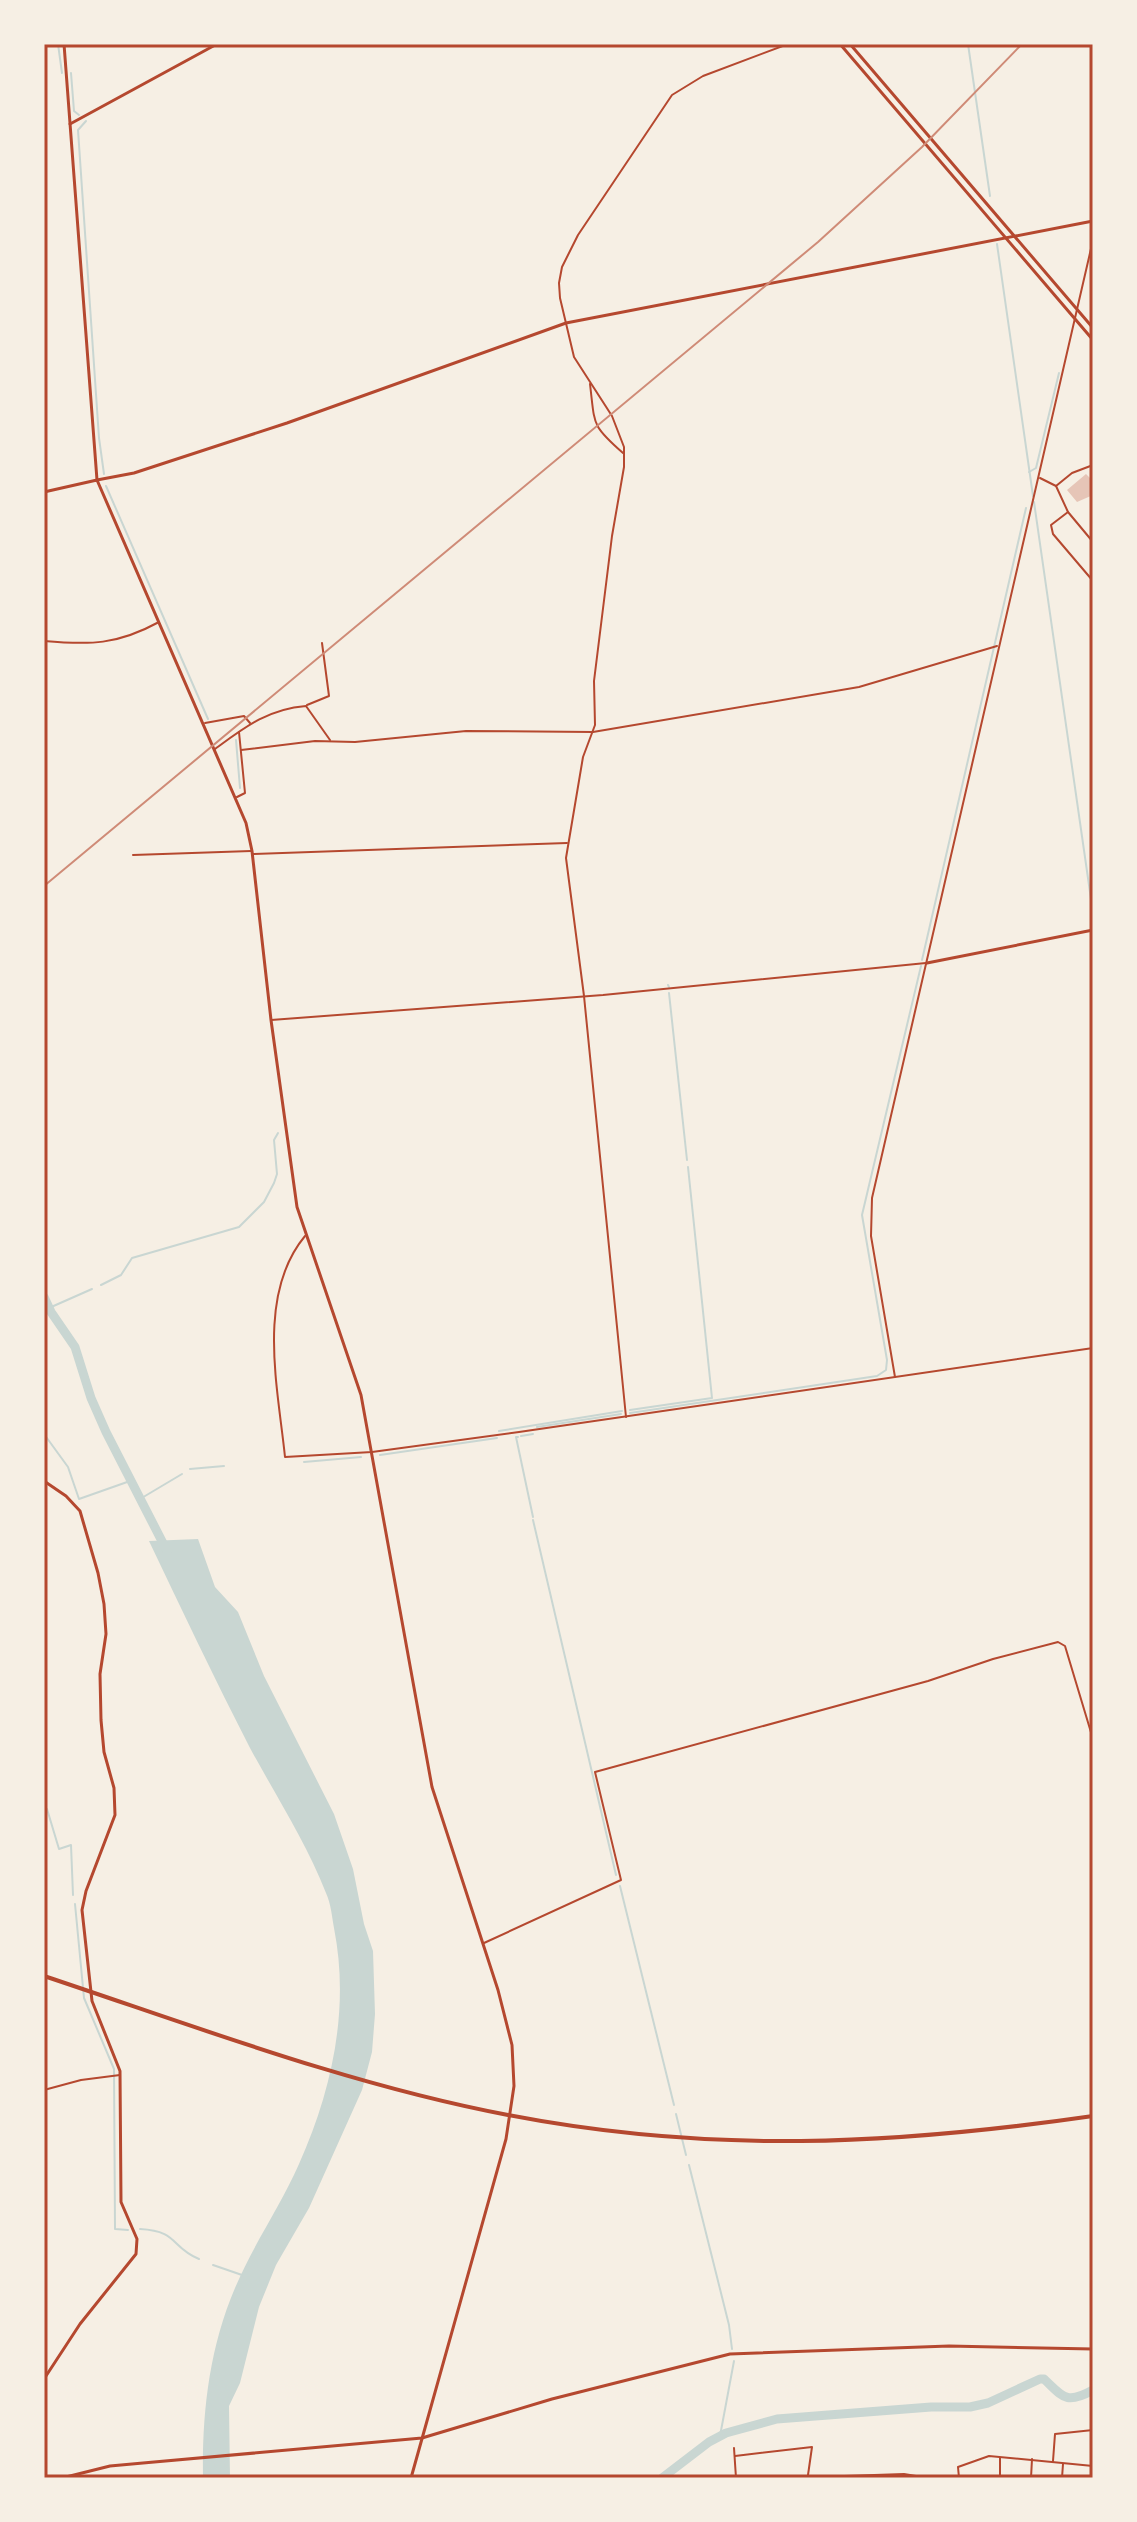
<svg xmlns="http://www.w3.org/2000/svg" width="1137" height="2522" font-family="'PT Sans Narrow',sans-serif">
<rect width="100%" height="100%" fill="#f6efe4"/>
<!-- water -->
<path fill="#c9d6d2" d="M198,1539L215,1587L238,1612L264,1676L334,1814L353,1869L364,1924L373,1951L375,2014L372,2052L362,2090L309,2208L276,2265L259,2307L240,2383L229,2406L230,2478H203C202,2413 209,2349 235,2288C253,2245 280,2207 299,2164C332,2090 350,2009 334,1928C332,1917 331,1904 326,1893C306,1842 276,1796 250,1748C215,1680 182,1610 149,1541Z"/>
<g fill="none" stroke-linecap="round" stroke-linejoin="round">
<!-- stream -->
<g stroke="#c9d6d2" stroke-width="2">
<polyline points="58,44 62,73"/>
<polyline points="968,44 990,196"/>
<polyline points="71,73 74,111 79,115"/>
<polyline points="86,121 78,130 99,438 104,474"/>
<polyline points="997,244 1033,496"/>
<polyline points="1029,472 1036,468 1059,373"/>
<polyline points="106,486 208,719"/>
<polyline points="1034,502 1093,913"/>
<polyline points="236,740 240,788"/>
<polyline points="922,960 1026,508"/>
<polyline points="668,985 669,987"/>
<polyline points="669,993 687,1160"/>
<polyline points="101,1285 121,1275 132,1258 239,1227 264,1202 274,1183 277,1174 274,1140 278,1133"/>
<polyline points="49,1308 92,1289"/>
<polyline points="630,1410 712,1398 688,1167"/>
<polyline points="630,1413 877,1376 886,1370 887,1360 862,1215 921,966"/>
<polyline points="537,1427 621,1414"/>
<polyline points="499,1431 622,1411"/>
<polyline points="44,1434 68,1467 79,1499 130,1481"/>
<polyline points="521,1436 533,1434"/>
<polyline points="518,1437 516,1437 533,1517"/>
<polyline points="380,1455 497,1438"/>
<polyline points="304,1462 361,1457"/>
<polyline points="190,1469 224,1466"/>
<polyline points="140,1499 182,1474"/>
<polyline points="533,1520 616,1875"/>
<polyline points="44,1810 47,1809 59,1849 71,1845 73,1895"/>
<polyline points="620,1886 674,2105"/>
<polyline points="75,1904 84,1998 114,2069 115,2229 128,2230"/>
<polyline points="676,2114 686,2155"/>
<polyline points="689,2165 729,2325 732,2349"/>
<path d="M140,2229C179,2231 170,2247 199,2259"/>
<polyline points="213,2265 242,2275"/>
<polyline points="720,2436 734,2361"/>
</g>
<!-- river -->
<g stroke="#c9d6d2" stroke-width="9">
<polyline points="44,1297 51,1312 75,1347 91,1398 106,1432 167,1551"/>
<path d="M662,2478L709,2442L726,2433L777,2419L931,2407H970L988,2403L1040,2379H1044C1063,2397 1066,2405 1093,2390"/>
</g>
</g>
<!-- building -->
<polygon fill="#e6c5b7" points="1086,474 1090,478 1093,475 1093,495 1077,502 1067,490"/>
<g fill="none" stroke-linecap="round" stroke-linejoin="round">
<!-- minor -->
<g stroke="#b5482f" stroke-width="2">
<path d="M590,384C595,425 591,425 623,453"/>
<polyline points="1040,478 1056,486 1072,473 1093,465"/>
<polyline points="1056,486 1068,512 1093,542"/>
<polyline points="1068,512 1051,525 1053,534 1093,581"/>
<path d="M44,641C90,645 117,645 159,622"/>
<polyline points="307,705 329,696 322,643"/>
<polyline points="205,723 244,716 250,723"/>
<path d="M215,749C245,727 268,709 306,706L330,740"/>
<polyline points="241,750 315,741 355,742 466,731 593,732 859,687 997,646"/>
<polyline points="237,797 245,793 239,732"/>
<polyline points="253,854 567,843"/>
<polyline points="133,855 251,851"/>
<polyline points="271,1020 603,995 926,963"/>
<path d="M305,1236C256,1295 278,1388 285,1457L372,1452L519,1432L1093,1348"/>
<polyline points="895,1377 871,1236 872,1198 1093,240"/>
<polyline points="626,1417 584,996 566,858 583,757 595,725 594,681 612,536 624,467 624,447 612,416 574,357 560,298 559,283 562,267 578,235 672,95 703,76 788,44"/>
<polyline points="484,1943 621,1880 595,1772 928,1681 993,1659 1058,1642 1065,1646 1093,1739"/>
<polyline points="44,2090 81,2080 120,2075"/>
<polyline points="734,2448 736,2478"/>
<polyline points="735,2456 812,2447 808,2475"/>
<polyline points="1053,2461 1055,2434 1093,2430"/>
<polyline points="785,2478 904,2474 928,2478"/>
<polyline points="959,2478 958,2467 989,2456 1093,2466"/>
<polyline points="1000,2478 1000,2458"/>
<polyline points="1031,2478 1032,2459"/>
<polyline points="1062,2478 1063,2464"/>
</g>
<!-- tertiary -->
<g stroke="#b5482f" stroke-width="3">
<polyline points="64,44 97,480 134,473 287,423 566,323 1093,221"/>
<polyline points="70,124 217,44"/>
<polyline points="927,963 1093,930"/>
<polyline points="44,1481 66,1496 80,1511 98,1573 104,1604 106,1634 100,1674 101,1720 104,1752 114,1788 115,1815 86,1891 82,1910 92,2001 120,2071 121,2202 137,2239 136,2254 80,2324 44,2379"/>
<polyline points="62,2478 110,2466 143,2463 422,2438 552,2399 730,2354 949,2346 1093,2349"/>
</g>
<!-- secondary -->
<polyline stroke="#b5482f" stroke-width="3" points="44,492 97,480 246,823 252,851 271,1020 297,1207 361,1395 432,1787 498,1990 512,2045 514,2086 506,2139 411,2478"/>
<!-- trunk -->
<g stroke="#b5482f" stroke-width="3">
<polyline points="840,44 1093,340"/>
<polyline points="850,44 1093,328"/>
</g>
<!-- motorway -->
<path stroke="#b5482f" stroke-width="4" d="M44,1976C197,2027 350,2085 508,2115C710,2154 892,2145 1093,2116"/>
<!-- rail -->
<polyline stroke="#cf8b77" stroke-width="2" points="44,886 818,242 922,147 1022,44"/>
</g>
<!-- border -->
<rect width="1137" height="2522" fill="none" stroke="#f6efe4" stroke-width="92"/>
<rect x="46" y="46" width="1045" height="2430" fill="none" stroke="#b5482f" stroke-width="3"/>
</svg>
